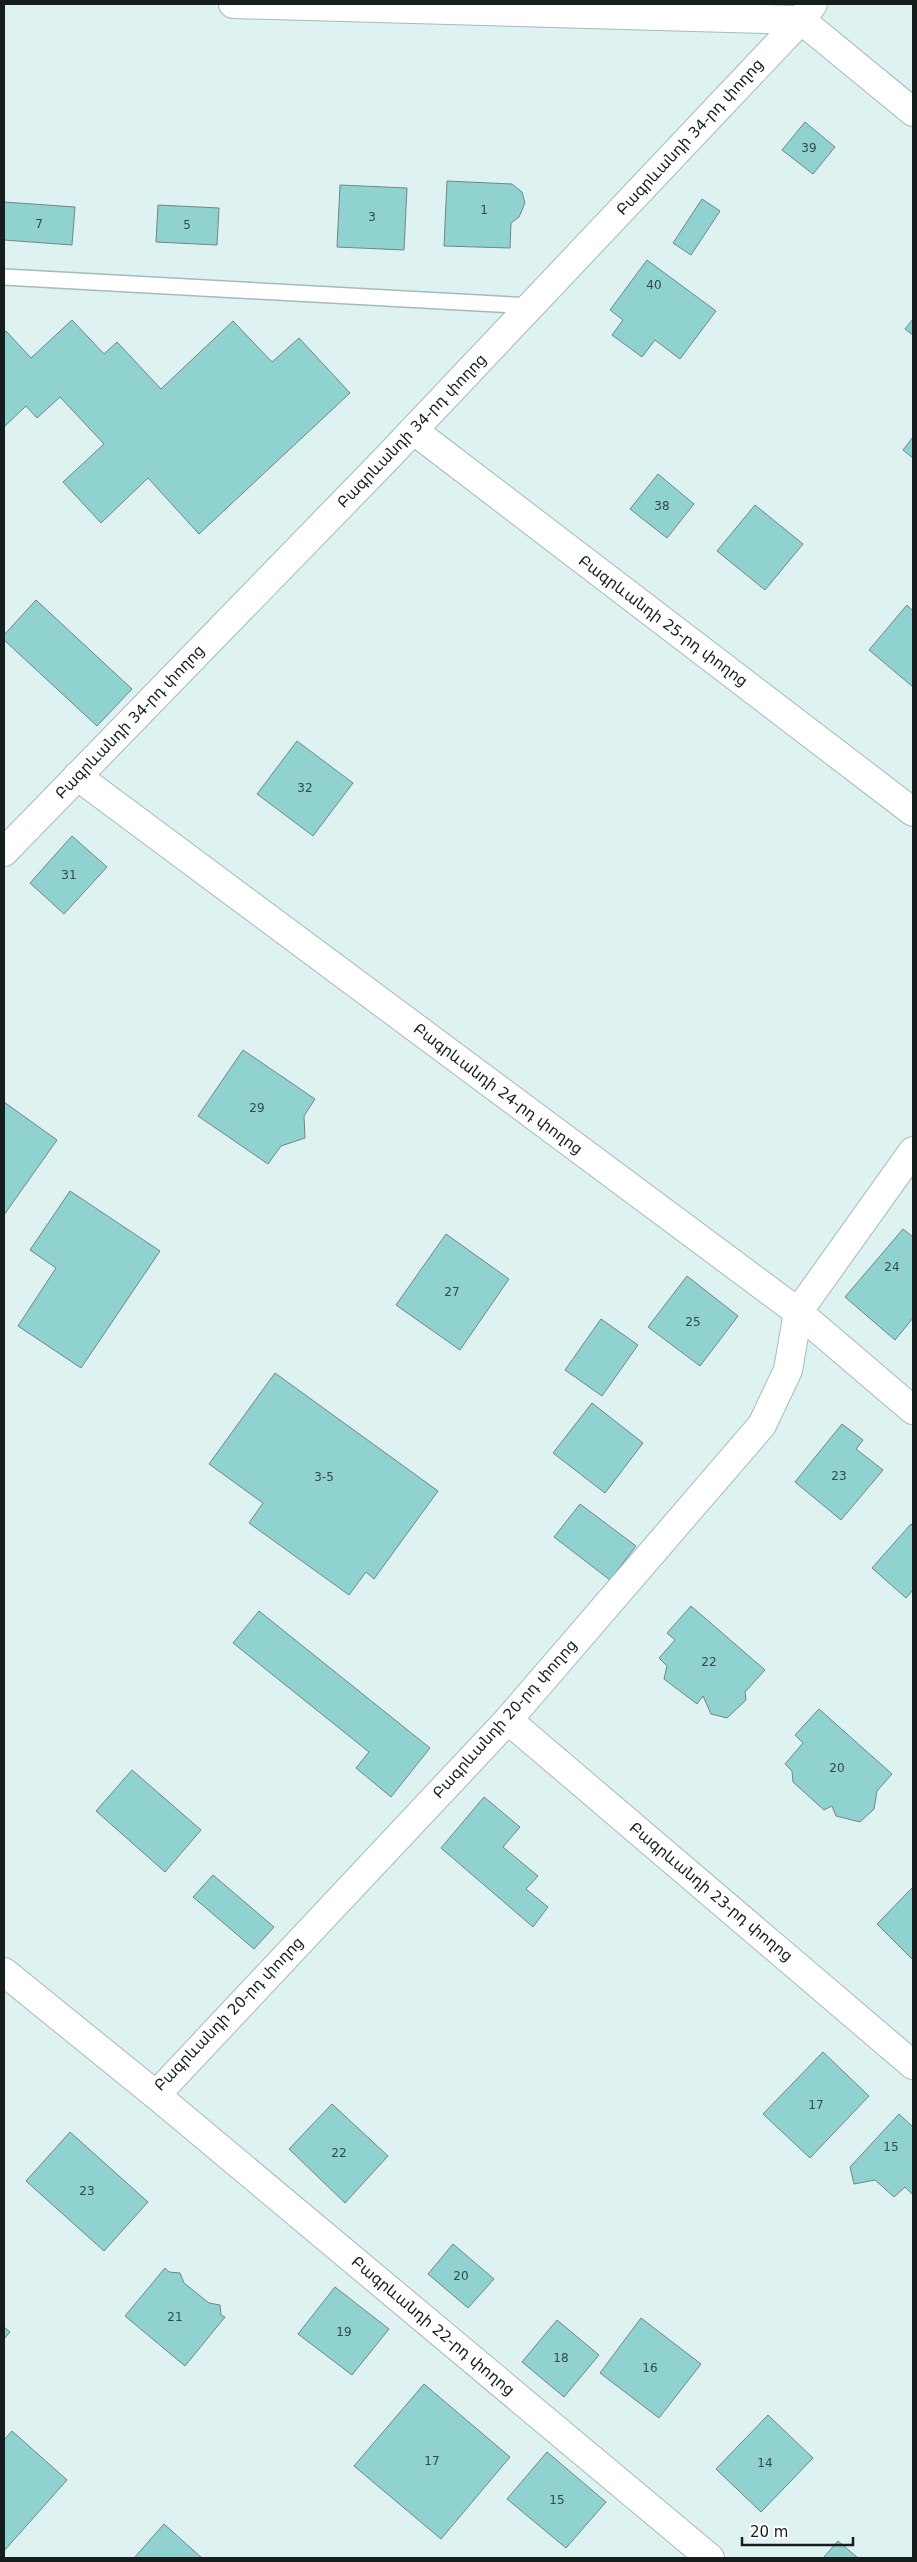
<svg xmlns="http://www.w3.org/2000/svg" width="917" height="2562" font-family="'DejaVu Sans','Noto Sans Armenian',sans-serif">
<rect width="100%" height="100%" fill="#ddf2f1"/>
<!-- building -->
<g fill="#8fd2d0" stroke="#738685">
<polygon points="805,122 835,147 813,174 782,150"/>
<polygon points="447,181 512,184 522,192 525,203 519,217 511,223 510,248 444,246"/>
<polygon points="340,185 407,188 404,250 337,247"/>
<polygon points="702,199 720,211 691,255 673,243"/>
<polygon points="4,202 75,207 72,245 4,240"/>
<polygon points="158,205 219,208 217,245 156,242"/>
<polygon points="647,260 716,311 680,359 655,340 642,357 612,335 623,320 610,310"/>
<polygon points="913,319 913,335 905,329"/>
<polygon points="72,320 104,354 117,342 161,389 233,321 272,362 299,338 350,393 199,534 148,478 101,523 63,482 104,444 60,397 37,418 26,406 4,427 4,333 6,331 31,358"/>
<polygon points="913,437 913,458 903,450"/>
<polygon points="658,474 694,504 667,538 630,509"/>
<polygon points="755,505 803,544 765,590 717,551"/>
<polygon points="36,600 132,689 97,726 4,640 4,635"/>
<polygon points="907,605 913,611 913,687 869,650"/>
<polygon points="297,741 353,783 313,836 257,794"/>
<polygon points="72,836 107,867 64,914 30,883"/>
<polygon points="243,1050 315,1099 304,1116 305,1138 281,1146 268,1164 198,1116"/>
<polygon points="4,1102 57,1140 4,1215"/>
<polygon points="70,1191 160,1251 81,1368 18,1326 56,1268 30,1250"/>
<polygon points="903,1229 913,1237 913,1318 895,1340 845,1297"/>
<polygon points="446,1234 509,1279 460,1350 396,1305"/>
<polygon points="687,1276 738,1316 700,1366 648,1327"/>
<polygon points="601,1319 638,1345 602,1396 565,1370"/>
<polygon points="275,1373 438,1491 374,1579 366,1572 349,1595 249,1523 263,1503 209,1464"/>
<polygon points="592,1403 643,1443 605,1493 553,1453"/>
<polygon points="842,1424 863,1440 856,1449 883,1470 841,1520 795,1482"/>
<polygon points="580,1504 636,1546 610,1580 554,1537"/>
<polygon points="911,1524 913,1527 913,1590 906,1598 872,1568"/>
<polygon points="691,1606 765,1670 745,1692 746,1700 727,1718 711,1714 703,1696 697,1704 664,1679 667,1666 659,1658 675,1640 667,1633"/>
<polygon points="259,1611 430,1748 391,1797 356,1768 369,1752 233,1643"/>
<polygon points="819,1709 892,1774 877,1791 874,1809 860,1822 836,1816 832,1806 824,1810 793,1782 792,1771 785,1764 803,1743 795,1735"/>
<polygon points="132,1770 201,1830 165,1872 96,1811"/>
<polygon points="484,1797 520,1827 503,1847 538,1876 526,1889 548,1907 533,1927 441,1848"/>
<polygon points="213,1875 274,1927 254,1949 193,1897"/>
<polygon points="913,1887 913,1960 877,1924"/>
<polygon points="823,2052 869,2096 810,2158 763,2114"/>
<polygon points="332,2104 388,2156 345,2203 289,2149"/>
<polygon points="899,2114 913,2127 913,2195 905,2187 894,2197 875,2180 854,2184 850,2167"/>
<polygon points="70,2132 148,2202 104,2251 26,2181"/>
<polygon points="453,2244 494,2279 468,2308 428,2274"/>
<polygon points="165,2268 169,2272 180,2273 184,2283 209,2303 220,2305 221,2315 225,2317 185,2366 125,2316"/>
<polygon points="335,2287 389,2329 352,2375 298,2334"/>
<polygon points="641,2318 701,2364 659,2418 600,2373"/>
<polygon points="557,2320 599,2355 564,2397 522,2362"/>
<polygon points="4,2327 10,2332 4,2339"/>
<polygon points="424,2384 510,2457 441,2539 354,2466"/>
<polygon points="768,2415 813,2458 761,2512 716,2469"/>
<polygon points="12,2431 67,2480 4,2551 4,2440"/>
<polygon points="547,2452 606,2502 566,2548 507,2499"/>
<polygon points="164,2524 202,2558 134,2558"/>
<polygon points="838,2541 858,2558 823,2558"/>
</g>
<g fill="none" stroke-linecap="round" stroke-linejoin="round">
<defs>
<polyline id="service" points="4,277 531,306"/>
<g id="minor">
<polyline points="233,4 801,20 913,112"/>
<polyline points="413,430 913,812"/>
<polyline points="77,776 798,1312 913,1410"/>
<polyline points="4,852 386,459 801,20 813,4"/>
<polyline points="508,1720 913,2065"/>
<polyline points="4,1972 156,2095 508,1720 762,1425 788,1370 798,1312 913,1151"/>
<polyline points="156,2095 710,2558"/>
</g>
</defs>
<!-- service casing -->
<use href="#service" stroke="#a6bab9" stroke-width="18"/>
<!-- minor casing -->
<use href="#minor" stroke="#a6bab9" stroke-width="30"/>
<!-- service -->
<use href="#service" stroke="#fff" stroke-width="15"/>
<!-- minor -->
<use href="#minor" stroke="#fff" stroke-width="28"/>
</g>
<g text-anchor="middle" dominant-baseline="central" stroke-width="4.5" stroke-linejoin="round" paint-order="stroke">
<!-- number labels -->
<g font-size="12" fill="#344a4a">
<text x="809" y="148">39</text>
<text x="484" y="210">1</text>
<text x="372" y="217">3</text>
<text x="39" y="224">7</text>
<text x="187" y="225">5</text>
<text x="654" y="285">40</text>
<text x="662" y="506">38</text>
<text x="305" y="788">32</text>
<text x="69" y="875">31</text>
<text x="257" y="1108">29</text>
<text x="892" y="1267">24</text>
<text x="452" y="1292">27</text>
<text x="693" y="1322">25</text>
<text x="839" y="1476">23</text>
<text x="324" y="1477">3-5</text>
<text x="709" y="1662">22</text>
<text x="837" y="1768">20</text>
<text x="816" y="2105">17</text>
<text x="891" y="2147">15</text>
<text x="339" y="2153">22</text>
<text x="87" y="2191">23</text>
<text x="461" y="2276">20</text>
<text x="175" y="2317">21</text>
<text x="344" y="2332">19</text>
<text x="561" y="2358">18</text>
<text x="650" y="2368">16</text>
<text x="432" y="2461">17</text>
<text x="765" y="2463">14</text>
<text x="557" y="2500">15</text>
</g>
<!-- street labels -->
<g font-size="15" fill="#161d1d" stroke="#fff">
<text transform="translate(690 137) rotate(-47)">Բագրևանդի 34-րդ փողոց</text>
<text transform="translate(412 431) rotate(-46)">Բագրևանդի 34-րդ փողոց</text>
<text transform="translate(663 621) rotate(37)">Բագրևանդի 25-րդ փողոց</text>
<text transform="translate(130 722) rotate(-46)">Բագրևանդի 34-րդ փողոց</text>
<text transform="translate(498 1089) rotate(37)">Բագրևանդի 24-րդ փողոց</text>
<text transform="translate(505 1719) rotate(-48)">Բագրևանդի 20-րդ փողոց</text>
<text transform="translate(711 1892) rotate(40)">Բագրևանդի 23-րդ փողոց</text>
<text transform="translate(229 2014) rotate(-46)">Բագրևանդի 20-րդ փողոց</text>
<text transform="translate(433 2326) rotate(40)">Բագրևանդի 22-րդ փողոց</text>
</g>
</g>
<!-- border -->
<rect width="917" height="2562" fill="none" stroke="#161d1d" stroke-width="10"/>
<!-- scale -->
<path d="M742 2537v8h111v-8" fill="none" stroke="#161d1d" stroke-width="2.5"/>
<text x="750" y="2537" font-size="15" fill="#161d1d" stroke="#ffffff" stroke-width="4" paint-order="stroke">20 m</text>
</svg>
